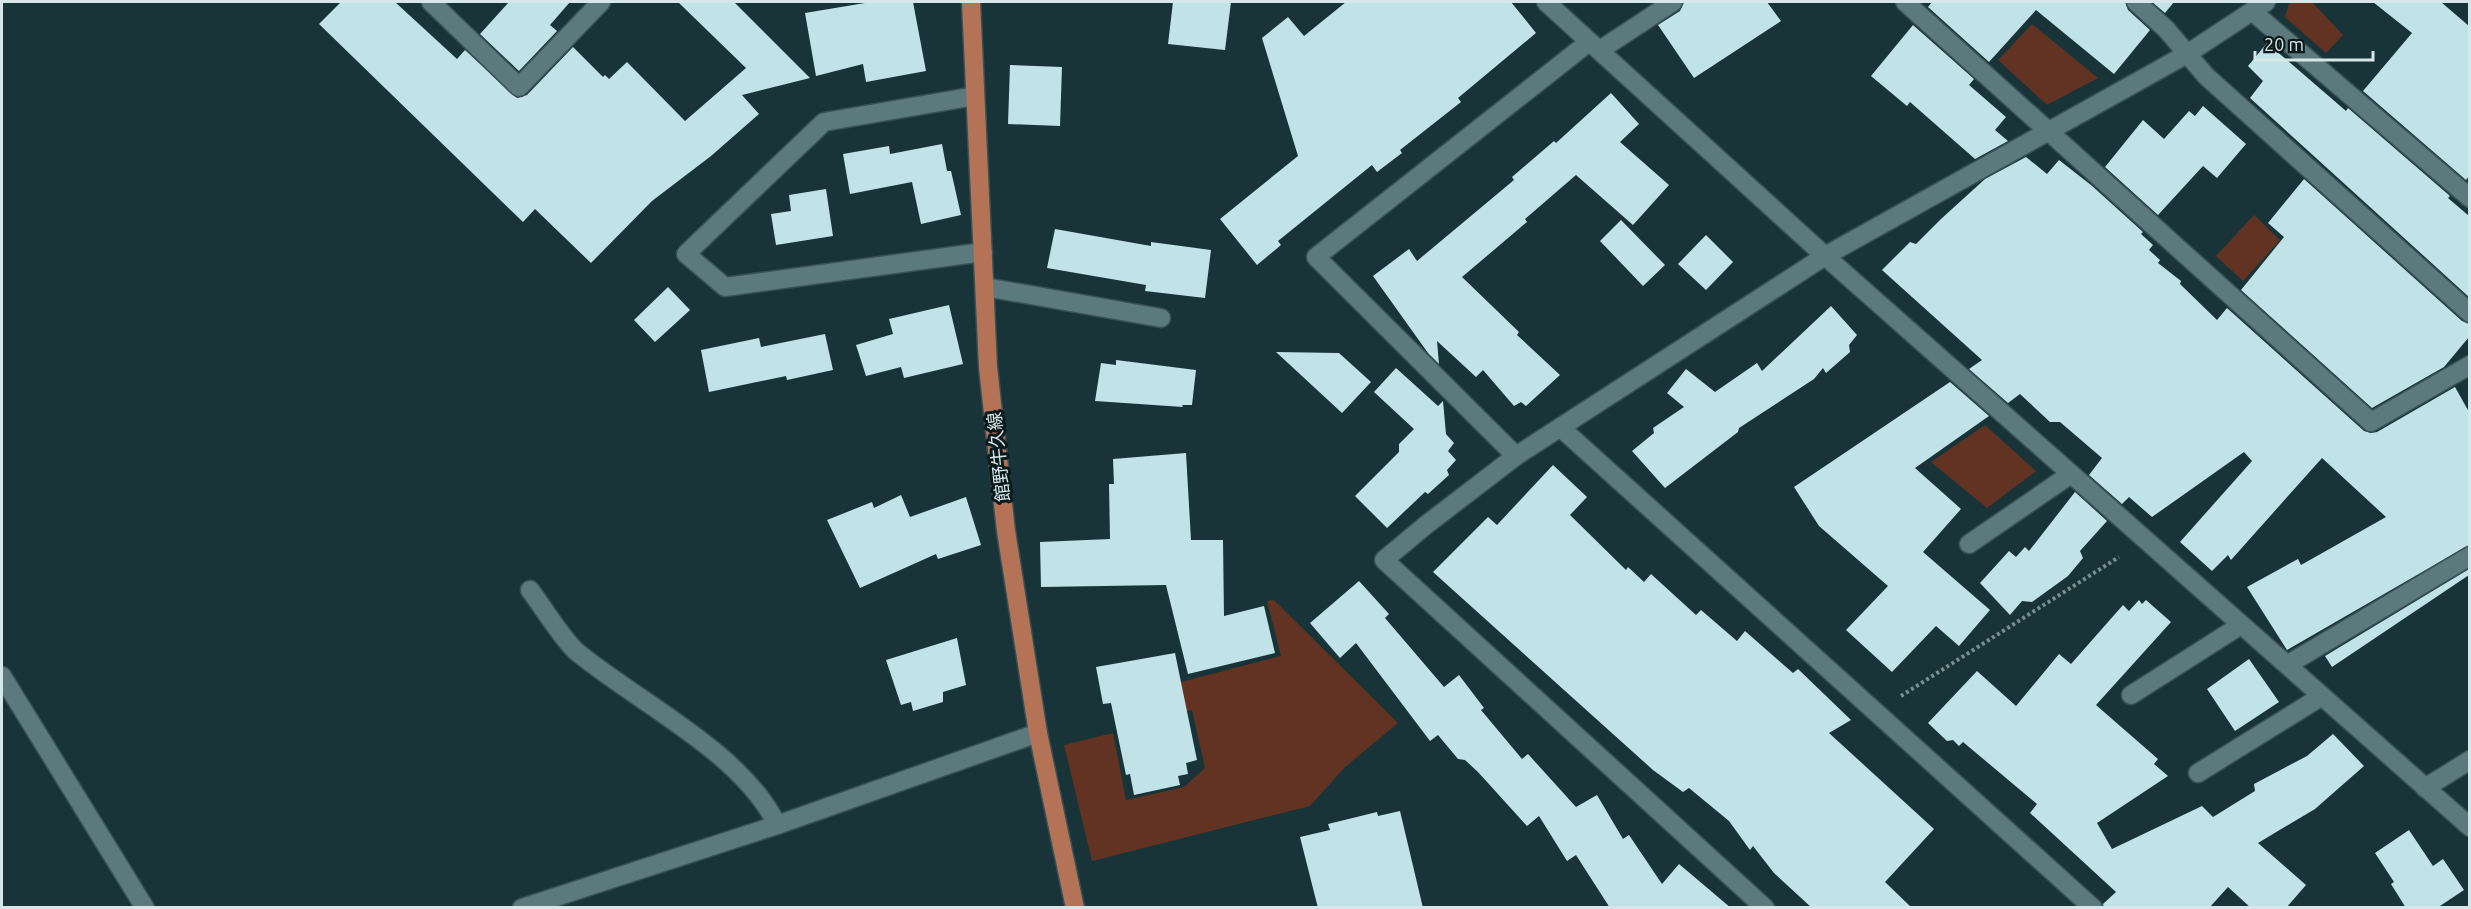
<svg xmlns="http://www.w3.org/2000/svg" width="2471" height="909" font-family="Ubuntu,'Noto Sans JP',sans-serif">
<rect width="100%" height="100%" fill="#183438"/>
<!-- green -->
<g fill="#623322">
<polygon points="2293,2 2312,2 2343,35 2326,53 2285,17 2289,4"/>
<polygon points="2032,24 2098,78 2047,105 1998,60"/>
<polygon points="2254,215 2280,240 2243,281 2216,256"/>
<polygon points="1985,425 2036,471 1987,508 1931,462"/>
<polygon points="1274,600 1398,723 1344,768 1310,806 1092,861 1064,745 1113,733 1126,800 1184,787 1205,768 1192,710 1141,718 1181,682 1281,656 1267,601"/>
</g>
<!-- building -->
<g fill="#c1e2e6">
<polygon points="341,2 395,2 457,59 465,50 517,98 527,95 573,47 603,77 605,75 609,79 627,62 685,121 746,68 678,2 734,2 810,78 742,95 759,114 711,156 652,201 591,263 535,209 523,222 319,24"/>
<polygon points="509,2 570,2 550,25 557,31 519,71 480,34"/>
<polygon points="871,2 913,2 926,71 866,82 863,64 816,76 805,13"/>
<polygon points="1173,2 1231,2 1225,50 1168,44"/>
<polygon points="1346,2 1511,2 1536,33 1458,98 1461,102 1400,150 1402,153 1377,172 1372,165 1278,241 1281,245 1257,265 1220,219 1298,156 1262,38 1288,17 1304,36"/>
<polygon points="1684,2 1767,2 1781,21 1694,78 1658,25 1680,11"/>
<polygon points="1932,2 2125,2 2128,10 2150,30 2114,74 2036,10 1989,62 1928,7"/>
<polygon points="2152,2 2174,2 2165,13"/>
<polygon points="2373,2 2441,2 2469,26 2469,176 2466,180 2363,91 2412,33"/>
<polygon points="1913,25 1974,79 1969,85 2006,117 1995,130 2008,141 1975,159 1910,102 1907,106 1871,76"/>
<polygon points="2267,43 2346,111 2348,108 2450,196 2448,198 2469,216 2469,297 2250,98 2263,81 2248,66"/>
<polygon points="1010,65 1062,67 1060,126 1008,124"/>
<polygon points="1611,93 1639,124 1620,142 1669,185 1633,225 1576,175 1525,219 1527,222 1462,277 1519,332 1517,335 1560,375 1526,406 1521,402 1514,406 1483,370 1476,377 1437,341 1439,364 1428,353 1373,276 1409,249 1417,261 1514,180 1512,177 1554,141 1556,143"/>
<polygon points="2203,106 2246,144 2217,178 2203,166 2158,215 2105,167 2143,120 2164,139 2189,111 2195,116"/>
<polygon points="942,144 947,171 951,171 961,215 921,224 912,182 850,194 843,154 889,146 890,154"/>
<polygon points="2026,157 2047,174 2059,160 2091,185 2143,232 2141,234 2153,245 2149,250 2160,260 2158,263 2181,281 2180,284 2217,320 2227,308 2364,431 2371,433 2377,432 2455,387 2469,412 2469,545 2287,650 2247,587 2298,559 2301,565 2386,517 2322,458 2231,560 2228,555 2212,571 2180,542 2252,461 2244,452 2152,517 2129,497 2122,504 2089,475 2102,458 2060,422 2050,422 2020,394 2008,403 1969,369 1982,360 1882,270 1910,242 1916,244 1941,219 1985,179"/>
<polygon points="2304,179 2462,321 2469,324 2469,337 2444,367 2372,408 2241,290 2284,237 2268,223"/>
<polygon points="826,189 833,236 776,245 771,214 791,211 789,195"/>
<polygon points="1621,220 1665,265 1643,286 1600,241"/>
<polygon points="1055,229 1151,246 1151,242 1211,250 1205,298 1145,291 1146,285 1047,268"/>
<polygon points="1706,235 1733,262 1706,290 1678,264"/>
<polygon points="668,287 690,310 655,342 634,320"/>
<polygon points="949,305 963,364 904,378 901,367 866,376 856,345 893,334 889,319"/>
<polygon points="1831,306 1857,335 1849,345 1850,352 1826,373 1823,368 1814,379 1739,428 1738,432 1665,488 1632,451 1654,433 1653,428 1684,407 1667,393 1686,369 1715,392 1757,363 1762,371"/>
<polygon points="825,334 833,370 787,380 786,376 709,392 701,350 759,338 761,347"/>
<polygon points="1276,352 1339,353 1371,382 1342,413"/>
<polygon points="1116,360 1196,370 1192,405 1182,405 1183,407 1095,401 1101,363 1116,365"/>
<polygon points="1396,368 1438,406 1443,401 1446,434 1454,443 1448,451 1456,460 1447,470 1449,475 1428,494 1425,492 1387,528 1355,496 1399,452 1399,444 1414,429 1374,392"/>
<polygon points="1950,382 1989,416 1915,468 1961,509 1923,552 1990,610 1959,646 1936,626 1892,672 1846,630 1888,586 1819,526 1794,487"/>
<polygon points="1186,453 1191,540 1223,540 1224,616 1264,606 1275,653 1188,674 1166,585 1041,587 1040,542 1110,539 1109,484 1114,484 1113,459"/>
<polygon points="1553,465 1587,497 1570,515 1626,570 1628,567 1644,582 1651,574 1696,615 1701,610 1737,641 1745,631 1793,673 1798,669 1851,720 1829,733 1934,829 1885,882 1912,908 1812,908 1774,873 1753,846 1750,850 1729,821 1689,788 1683,792 1653,770 1433,572 1488,517 1497,525"/>
<polygon points="2075,492 2107,521 2080,551 2083,558 2068,576 2032,602 2022,601 2010,615 1980,583 2009,551 2016,557 2025,547 2029,551"/>
<polygon points="901,495 910,517 966,497 981,545 938,559 936,554 860,588 827,520 872,502 874,508"/>
<polygon points="2469,569 2469,575 2332,667 2325,656"/>
<polygon points="1359,581 1389,614 1385,618 1444,687 1459,675 1484,708 1481,710 1522,759 1528,754 1576,807 1597,795 1623,839 1629,835 1662,884 1679,864 1731,908 1610,908 1576,855 1567,861 1539,816 1527,826 1478,772 1465,760 1458,759 1438,735 1430,741 1356,643 1340,658 1310,623"/>
<polygon points="2139,600 2142,604 2146,600 2171,622 2096,705 2158,759 2154,764 2168,776 2097,823 2112,849 2202,806 2213,817 2255,791 2254,784 2307,756 2333,734 2364,766 2315,809 2258,843 2306,885 2286,908 2251,908 2228,887 2209,908 2104,908 2103,904 2116,892 2030,813 2037,804 1963,742 1959,746 1953,740 1947,741 1928,723 1977,671 2016,706 2059,654 2071,664 2123,605 2129,611"/>
<polygon points="957,638 966,685 943,692 943,702 913,711 911,702 901,705 886,660"/>
<polygon points="1175,653 1197,760 1186,763 1188,774 1178,776 1180,785 1134,795 1130,774 1126,775 1111,703 1103,704 1096,667"/>
<polygon points="2249,659 2279,702 2235,731 2207,689"/>
<polygon points="1400,811 1423,908 1318,908 1300,837 1330,830 1328,824 1377,812 1378,816"/>
<polygon points="2409,830 2433,866 2443,859 2464,890 2437,908 2406,908 2391,884 2394,882 2375,853"/>
</g>
<g fill="none" stroke-linecap="round" stroke-linejoin="round">
<defs>
<g id="minor">
<polyline points="431,2 519,87 601,2"/>
<polyline points="1546,2 1825,256 2470,827"/>
<polyline points="1905,2 2371,422 2470,365"/>
<polyline points="2136,2 2166,29 2206,76 2470,313"/>
<polyline points="2253,12 2470,198"/>
<polyline points="1600,50 1673,2"/>
<polyline points="975,96 824,122 686,254 725,287 983,252"/>
<polyline points="985,287 1161,318"/>
<polyline points="1561,428 2093,908"/>
<polyline points="1516,456 1316,257 1589,42"/>
<polyline points="1969,544 2071,474"/>
<path d="M530,590C543,607 562,639 577,652C639,703 743,753 777,825"/>
<polyline points="2287,665 2470,556"/>
<polyline points="2,676 145,908"/>
<polyline points="2131,695 2241,625"/>
<polyline points="2198,773 2322,696"/>
<polyline points="2425,788 2470,760"/>
<polyline points="522,908 777,825 1038,733"/>
<polyline points="1765,908 1384,560 1426,525 1516,456 1825,256 2187,54 2266,2"/>
</g>
<polyline id="major" points="971,2 988,367 1006,531 1038,733 1075,908"/>
</defs>
<!-- minor casing -->
<use href="#minor" stroke="#385154" stroke-width="21"/>
<!-- major casing -->
<use href="#major" stroke="#385154" stroke-width="21"/>
<!-- path -->
<polyline stroke="#788e91" stroke-width="4" stroke-dasharray="3 3" stroke-linecap="butt" points="1901,696 2119,557"/>
<!-- minor -->
<use href="#minor" stroke="#5c7a7d" stroke-width="18"/>
<!-- major -->
<use href="#major" stroke="#b47257" stroke-width="18"/>
</g>
<g text-anchor="middle" dominant-baseline="central" stroke-width="6" stroke-linejoin="round" paint-order="stroke">
<!-- street labels -->
<g font-size="18" fill="#d6e6e9" stroke="#0d1a1b">
<text transform="translate(998 457) rotate(-96)">館野牛久線</text>
</g>
</g>
<!-- border -->
<rect width="2471" height="909" fill="none" stroke="#d6e6e9" stroke-width="6"/>
<!-- scale -->
<path d="M2255 51v9h118v-9" fill="none" stroke="#d6e6e9" stroke-width="3"/>
<text x="2264" y="51" font-size="18" fill="#d6e6e9" stroke="#0d1a1b" stroke-width="4.5" paint-order="stroke">20 m</text>
</svg>
